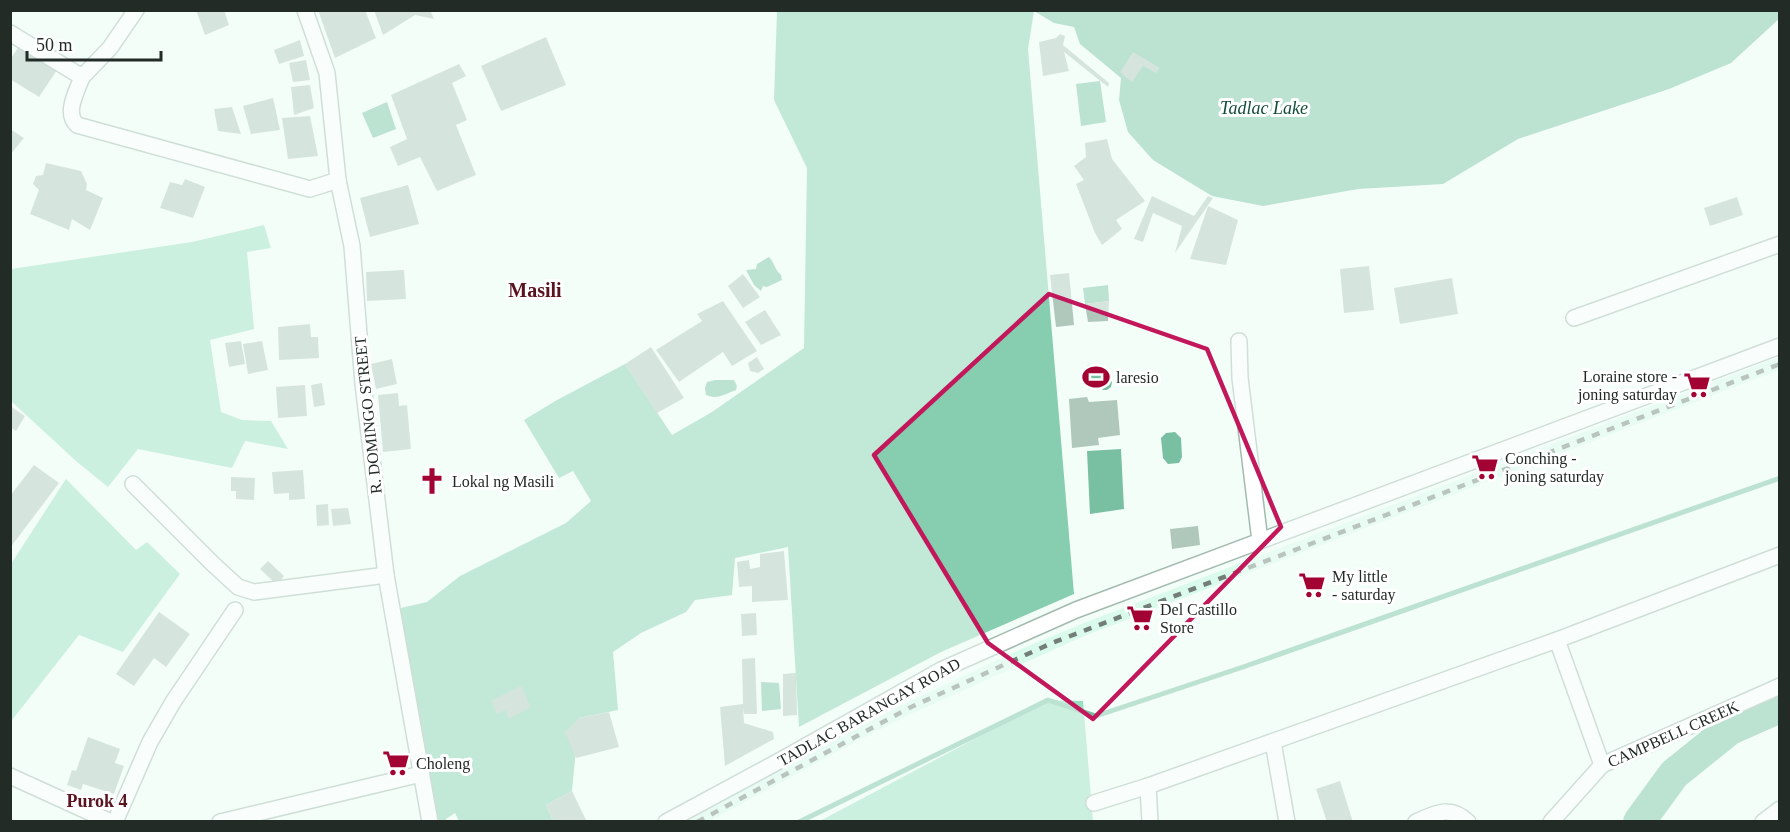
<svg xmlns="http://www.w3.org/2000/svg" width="1790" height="832" font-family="'Times New Roman',serif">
<rect width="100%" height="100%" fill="#f4fef9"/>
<!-- built -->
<polygon fill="#dafbec" points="1779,357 1779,370 1084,636 911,714 855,742 710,821 685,822 850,731 906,703 1021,649 1079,625"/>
<!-- green -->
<g fill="#99dfc1">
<polygon points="264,225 271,248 247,252 254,329 210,340 221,412 242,420 271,421 288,449 245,441 232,468 138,449 108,487 76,461 11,401 11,269 192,242"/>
<polygon points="66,479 136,550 147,542 180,574 123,652 79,635 12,720 11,564"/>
<polygon points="1048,700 1083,701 1093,821 818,822"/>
</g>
<!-- forest -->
<polygon fill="#86ceaf" points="777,11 1034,11 1028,49 1074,594 941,652 799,727 788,547 735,558 732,595 695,600 686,612 641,633 613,652 618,710 579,718 572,791 546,805 554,822 459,821 455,813 446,819 446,821 432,821 392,610 427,602 460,576 566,523 591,501 573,471 559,478 524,420 557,400 625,364 672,435 712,412 804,348 807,168 774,100"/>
<!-- water -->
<g fill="#79c0a2">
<polygon points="1779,10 1780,18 1731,63 1669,89 1518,139 1443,184 1358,189 1263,206 1212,196 1153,160 1128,132 1119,100 1121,78 1080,44 1074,27 1054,23 1034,11"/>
<polygon points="1100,81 1106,122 1081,126 1076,84"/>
<polygon points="387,102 396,129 373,138 362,113"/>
<path d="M769,257C775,263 774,269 781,275L782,280L767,287L763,286L761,291L754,285L746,270L756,269L757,264Z"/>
<polygon points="1108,285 1109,301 1085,304 1083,288"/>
<polygon points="1088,365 1093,365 1106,370 1112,382 1111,387 1107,390 1103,390 1094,382 1083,378 1082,373"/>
<path d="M715,380H734L737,386L736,390C725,394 717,400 706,395L705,388L707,382Z"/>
<polygon points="1175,432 1181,438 1182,457 1179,463 1168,464 1163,458 1161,438 1166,433"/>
<polygon points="1121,449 1124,509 1090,514 1087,451"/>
<polygon points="761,682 779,683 781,709 762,711"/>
</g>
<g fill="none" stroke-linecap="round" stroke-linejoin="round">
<!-- stream -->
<polyline stroke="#79c0a2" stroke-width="5" points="799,822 1048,700 1096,716 1243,667 1780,478"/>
<!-- river -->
<polyline stroke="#79c0a2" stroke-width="32" points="1639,822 1674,774 1730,729 1780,707"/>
</g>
<!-- building -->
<g fill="#b0c7bc">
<polygon points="196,10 224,10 229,25 205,35"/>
<polygon points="318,10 365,10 376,38 335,58"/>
<polygon points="374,10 430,10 434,19 415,15 383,35"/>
<polygon points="1060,34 1065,36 1063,45 1109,83 1108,87 1064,52 1069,71 1043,76 1039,42 1056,38"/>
<polygon points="546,37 566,85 501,111 481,66"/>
<polygon points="300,40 304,56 279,64 274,50"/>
<polygon points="19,46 57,70 39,97 10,79 10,60"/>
<polygon points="1133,52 1160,68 1156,73 1143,66 1132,82 1120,72"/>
<polygon points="306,60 310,80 293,82 289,63"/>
<polygon points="459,64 466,76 452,83 467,120 456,125 476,175 437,191 420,157 398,166 390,147 407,139 391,95"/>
<polygon points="310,85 314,108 294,115 291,87"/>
<polygon points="273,98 280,130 251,134 243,106"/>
<polygon points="232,107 241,134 218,131 214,109"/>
<polygon points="310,116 318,156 288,159 282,118"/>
<polygon points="10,129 24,138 10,155"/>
<polygon points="1107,139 1112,159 1145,201 1116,220 1122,229 1102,245 1095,233 1076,184 1084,180 1074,166 1086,157 1085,143"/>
<polygon points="46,163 81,171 87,184 86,190 103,198 90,230 72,219 69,230 30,214 39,190 33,184 36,176 43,175"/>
<polygon points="185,179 205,187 193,218 160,208 170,182 182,185"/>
<polygon points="408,185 419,224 370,237 360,198"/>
<polygon points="1152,196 1194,216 1208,196 1213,198 1175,253 1182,226 1153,213 1143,242 1134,239"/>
<polygon points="1737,197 1743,215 1710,226 1704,208"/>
<polygon points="1208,206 1238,220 1226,265 1190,259"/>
<polygon points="1369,266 1374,310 1344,313 1340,269"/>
<polygon points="404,270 406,299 367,301 366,272"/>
<polygon points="1069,273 1074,325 1056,327 1050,275"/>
<polygon points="743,274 760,297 743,308 728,286"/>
<polygon points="1452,278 1458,314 1400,324 1394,288"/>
<polygon points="723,301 757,351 732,366 723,352 679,382 656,350 702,321 697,314"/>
<polygon points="1109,301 1108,321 1088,322 1085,304"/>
<polygon points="765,310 781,335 761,345 745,322"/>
<polygon points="310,324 311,337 318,337 319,358 279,360 278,327"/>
<polygon points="241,341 245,364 229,367 225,343"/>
<polygon points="262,341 268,370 248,374 243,344"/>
<polygon points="651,347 684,398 657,413 625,364"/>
<polygon points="757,357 764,369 758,373 750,371 748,363"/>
<polygon points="392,359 397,384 376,389 371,364"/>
<polygon points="322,383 325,405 314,407 311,385"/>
<polygon points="305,385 307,416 278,418 276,387"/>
<polygon points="398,393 399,406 407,405 411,449 383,452 378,395"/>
<polygon points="1087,397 1089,402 1117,400 1120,435 1098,438 1099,445 1072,448 1069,399"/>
<polygon points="10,406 25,416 16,431 10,427"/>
<polygon points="34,465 59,483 10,548 10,496"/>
<polygon points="303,470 305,499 289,500 289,493 274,494 272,472"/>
<polygon points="231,477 255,478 254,500 236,499 236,491 231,491"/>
<polygon points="328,504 329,525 317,526 316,505"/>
<polygon points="348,508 351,524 333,526 331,509"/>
<polygon points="1198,526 1200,545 1172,549 1170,529"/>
<polygon points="784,551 788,600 752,602 752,586 739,587 737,562 749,560 750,569 760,567 760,554"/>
<polygon points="268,561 284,576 277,585 260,569"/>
<polygon points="159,612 190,634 166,667 154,658 134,686 116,674"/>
<polygon points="756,613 757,635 742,636 741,614"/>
<polygon points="755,658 757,714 744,714 743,708 744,723 773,732 774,739 725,766 720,707 743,704 742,659"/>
<polygon points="796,673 797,715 783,716 783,674"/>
<polygon points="521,686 531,707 509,719 505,710 497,714 491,701"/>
<polygon points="609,712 619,747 576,758 565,732 579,718"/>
<polygon points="88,737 120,749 115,763 124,766 114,794 83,784 81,790 67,785 72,770 76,771"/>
<polygon points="1340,781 1353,822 1327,822 1316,789"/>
<polygon points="572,791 587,822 554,822 546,805"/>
</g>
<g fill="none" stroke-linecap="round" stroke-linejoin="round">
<defs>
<g id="street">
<polyline points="305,10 327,73 338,180 352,246 363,384 386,575 430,822"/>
<path d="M10,33L82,77C77,91 64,113 77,125L310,189L338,180"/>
<polyline points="82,77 110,48 136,10"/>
<polyline points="1574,318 1780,244"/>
<polyline points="1239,341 1240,378 1260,541"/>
<polyline points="133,484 213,564 238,587 254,592 386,575"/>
<polyline points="1557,640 1602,765"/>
<polyline points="1273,742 1287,822"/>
<polyline points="10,776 111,822"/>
<polyline points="1148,786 1150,822"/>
<polyline points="1094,803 1148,786 1557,640 1780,555"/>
<polyline points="115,822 150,742 173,702 235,610"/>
<polyline points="220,822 421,774"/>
<polyline points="666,822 781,760 941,670 1076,610 1780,346"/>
<path d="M1416,822C1436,813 1450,805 1468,822"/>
<polyline points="1551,822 1602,765 1780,686"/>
<polyline points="1763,822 1780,809"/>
</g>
</defs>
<!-- street casing -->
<use href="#street" stroke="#a3baaf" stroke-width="18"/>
<!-- street -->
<use href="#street" stroke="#fff" stroke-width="15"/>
<!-- rail -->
<polyline stroke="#747e79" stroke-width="4.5" stroke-dasharray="8 8" stroke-linecap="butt" points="697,822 909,708 1052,643 1780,364"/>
</g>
<!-- marked area -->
<path d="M0 0H1790V832H0ZM1049,294L1207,349L1281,527L1093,719L988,643L874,455Z" fill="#f4fef9" fill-opacity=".55" fill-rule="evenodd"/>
<path fill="none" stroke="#c2185b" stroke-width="4.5" stroke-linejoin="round" d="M1049,294L1207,349L1281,527L1093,719L988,643L874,455Z"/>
<!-- icons -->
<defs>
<symbol id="stadium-bare" viewBox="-9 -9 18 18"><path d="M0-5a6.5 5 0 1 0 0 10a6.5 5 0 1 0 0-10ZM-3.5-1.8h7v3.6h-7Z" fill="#a20333" stroke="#fff" stroke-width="2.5" paint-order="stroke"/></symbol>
<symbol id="supermarket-bare" viewBox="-9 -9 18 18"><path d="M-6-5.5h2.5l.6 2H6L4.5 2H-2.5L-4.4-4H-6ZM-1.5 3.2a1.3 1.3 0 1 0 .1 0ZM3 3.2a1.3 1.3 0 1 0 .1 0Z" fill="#a20333" stroke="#fff" stroke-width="2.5" paint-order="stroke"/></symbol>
<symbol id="church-bare" viewBox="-9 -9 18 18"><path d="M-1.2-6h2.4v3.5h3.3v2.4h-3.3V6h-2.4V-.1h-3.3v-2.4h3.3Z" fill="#a20333" stroke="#fff" stroke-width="2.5" paint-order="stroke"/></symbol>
</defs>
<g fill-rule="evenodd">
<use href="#stadium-bare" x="1077" y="358" width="38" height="38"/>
<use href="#supermarket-bare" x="1678" y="366" width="38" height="38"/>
<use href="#supermarket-bare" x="1466" y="448" width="38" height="38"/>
<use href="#church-bare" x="413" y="462" width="38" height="38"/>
<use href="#supermarket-bare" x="1293" y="566" width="38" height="38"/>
<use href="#supermarket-bare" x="1121" y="599" width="38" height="38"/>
<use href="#supermarket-bare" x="377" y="744" width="38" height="38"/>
</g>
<g text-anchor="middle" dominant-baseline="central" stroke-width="6" stroke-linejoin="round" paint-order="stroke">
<!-- poi labels -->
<g font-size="16" fill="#222b26" stroke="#fff" text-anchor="start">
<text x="1677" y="376" text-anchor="end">Loraine store -<tspan x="1677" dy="18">joning saturday</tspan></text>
<text x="1116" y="377">laresio</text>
<text x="1505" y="458">Conching -<tspan x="1505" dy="18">joning saturday</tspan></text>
<text x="452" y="481">Lokal ng Masili</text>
<text x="1332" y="576">My little<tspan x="1332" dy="18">- saturday</tspan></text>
<text x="1160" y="609">Del Castillo<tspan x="1160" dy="18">Store</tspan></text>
<text x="416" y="763">Choleng</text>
</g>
<!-- street labels -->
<g font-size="16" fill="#222b26" stroke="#fff">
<text transform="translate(368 415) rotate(-96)">R. DOMINGO STREET</text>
<text transform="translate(869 712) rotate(-29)">TADLAC BARANGAY ROAD</text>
<text transform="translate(1673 734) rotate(-24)">CAMPBELL CREEK</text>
</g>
<!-- water labels -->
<g font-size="18" font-style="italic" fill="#144e3a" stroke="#fff">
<text x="1264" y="108">Tadlac Lake</text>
</g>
<!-- neighbourhood labels -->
<g font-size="18" font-weight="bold" fill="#591420" stroke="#fff">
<text x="97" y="801">Purok 4</text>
</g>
<!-- quarter labels -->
<g font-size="20" font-weight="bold" fill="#591420" stroke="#fff">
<text x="535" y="290">Masili</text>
</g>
</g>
<!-- border -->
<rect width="1790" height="832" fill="none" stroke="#222b26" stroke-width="24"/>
<!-- scale -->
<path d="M27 51v9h134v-9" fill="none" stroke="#222b26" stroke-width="3"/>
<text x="36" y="51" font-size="18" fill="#222b26" stroke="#ffffff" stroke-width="4.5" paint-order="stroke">50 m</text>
</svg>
